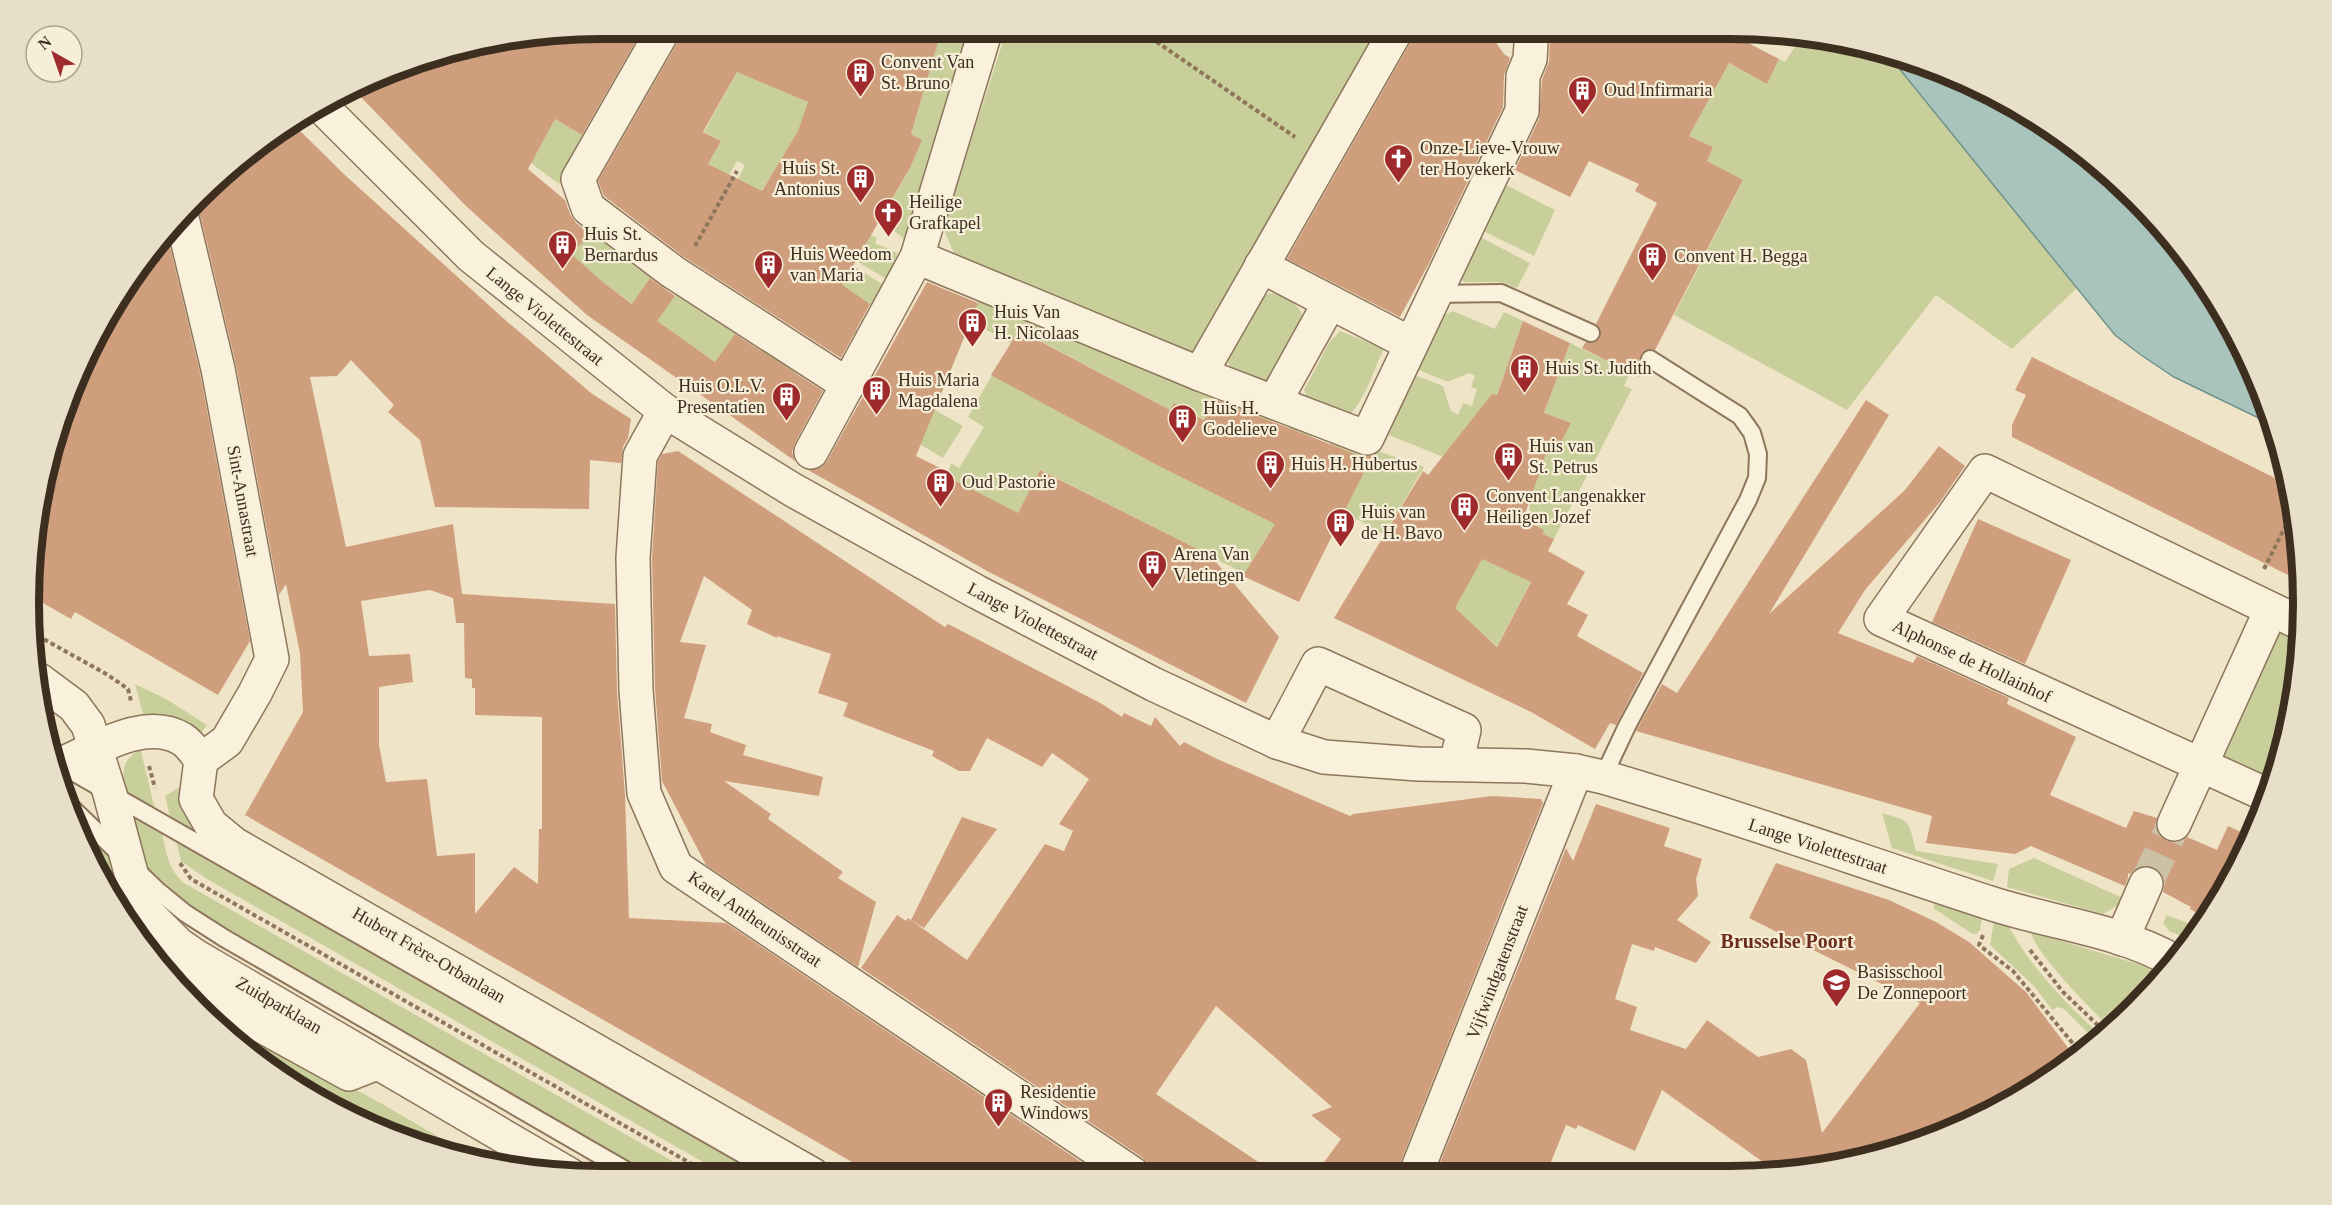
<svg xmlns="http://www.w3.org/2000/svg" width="2332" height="1205" font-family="Georgia,serif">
<rect width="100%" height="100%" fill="#f0e4c8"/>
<!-- green -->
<g fill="#c9cf9b">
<polygon points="761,29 777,29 794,38 776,88 808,102 794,162 783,156 756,200 738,179 745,165 737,161 728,177 708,164 721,141 704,132"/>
<polygon points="942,29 976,29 904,239 881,220 910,168 922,140 911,134"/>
<polygon points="1007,29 1377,29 1200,345 1192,351 1177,350 957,260 943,228"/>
<polygon points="1661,30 1683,30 1679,38 1767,83 1779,59 1785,62 1802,36 1885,50 2077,288 2012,349 1936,295 1847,410 1674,315 1743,181 1707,161 1713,147 1689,136 1709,100 1626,94"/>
<polygon points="555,119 587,138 559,184 531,163"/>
<polygon points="1504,184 1555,210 1534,256 1485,232 1478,226"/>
<polygon points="597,230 653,275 633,304 604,283 544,231 586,240"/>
<polygon points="871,235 877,238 875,243 897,253 895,260 899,268 891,282 823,241"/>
<polygon points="1473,238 1482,238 1530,263 1517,288 1499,282 1465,282 1460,279"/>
<polygon points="821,246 887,287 876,308 865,301 850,327 861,333 858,339 826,316 818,269"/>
<polygon points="678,292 737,332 724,350 747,366 761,349 795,371 774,403 656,321"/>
<path d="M1270,293C1286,296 1301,304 1304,321L1267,385L1231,369L1226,358L1259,298Z"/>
<polygon points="979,300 1217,392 1211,406 1232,416 1240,401 1275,414 1258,448 1174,403 1170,410 1020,330 1011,343 962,317 976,307"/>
<polygon points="1453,311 1495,329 1504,312 1523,321 1493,406 1443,457 1389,435 1412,374 1443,386 1451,411 1458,415 1463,403 1472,406 1477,389 1471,387 1475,376 1469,373 1448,382 1414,368 1440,317"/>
<path d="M1340,331L1384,349C1373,370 1367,397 1350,414L1307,398L1304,390L1330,341Z"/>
<polygon points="1570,343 1630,372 1624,386 1632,389 1554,539 1543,534 1544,530 1527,521 1530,511 1529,499 1547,451 1557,450 1570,423 1552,416 1542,419"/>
<polygon points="992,375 1276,523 1260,548 1255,579 1041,470 1013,522 977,492 947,476 951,463 959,468 984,427 968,417"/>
<polygon points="928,406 963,426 943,458 904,435"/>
<polygon points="1293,420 1316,429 1310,440 1325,454 1335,436 1364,447 1353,466 1364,471 1375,450 1424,467 1384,535 1357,519 1352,527 1326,511 1285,437"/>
<polygon points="1443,540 1503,569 1534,576 1497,646 1476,628 1451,615"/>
<polygon points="2283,624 2302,634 2302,640 2284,751 2271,785 2220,763"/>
<polygon points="135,684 166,699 207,725 196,739 145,721"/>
<path d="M140,750L141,751L155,810L126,793C121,774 121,760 140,750Z"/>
<polygon points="185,784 205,839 170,817 165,796"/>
<path d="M1882,813C1913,822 1908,821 1916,851L1998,864L1993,881L1892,848Z"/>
<path d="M131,814L162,832C166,851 168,870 184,883L697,1175H654L241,941L206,918L145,866Z"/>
<polygon points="71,816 108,853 118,890 128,912 72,822"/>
<polygon points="176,840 759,1175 726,1175 207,879 181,861"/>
<polygon points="2034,858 2127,900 2103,914 2007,887 2009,869"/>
<polygon points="1935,904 1982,918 1980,930 1976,934 1971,933 1933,908"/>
<polygon points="2167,915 2197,927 2190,938 2170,932 2163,923"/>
<path d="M1994,921L2009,927C2033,970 2064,1001 2100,1035L2092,1042V1037L2064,1009L2058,1007L2052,1010L2034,986L1990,945Z"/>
<path d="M2031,932L2148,967L2157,978L2158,983L2109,1027C2091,1009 2035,953 2031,932Z"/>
<polygon points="191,1000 384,1105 480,1161 454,1157 348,1117 253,1058"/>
</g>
<!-- water -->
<polygon fill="#a9c4bc" stroke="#6f938a" stroke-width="1.5" points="1885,51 1984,88 2079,147 2161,224 2227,316 2275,426 2174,377 2141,355 2115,335"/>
<!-- building -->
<g fill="#cf9f7d" fill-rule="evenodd">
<polygon points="603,28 643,29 582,135 555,119 528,169 565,200 570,214 576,223 592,235 570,253 604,283 632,304 650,278 675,296 657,321 715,362 735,334 823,391 795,443 792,452 795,461 587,315 466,206 356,92 418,59"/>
<path d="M683,29H942L911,134L922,140L910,168L842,285L870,304L841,358L684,257L604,196L598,181L680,38ZM737,72L808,102L798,131L762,191L708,164L721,141L703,132Z"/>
<polygon points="1416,29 1492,29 1495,41 1504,54 1510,58 1504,75 1503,107 1429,263 1400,317 1287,259 1413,38"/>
<polygon points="1555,29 1723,30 1779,59 1767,84 1729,63 1689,136 1713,147 1707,161 1743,180 1655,350 1646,350 1641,354 1640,363 1644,368 1639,377 1582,348 1586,342 1593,343 1600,338 1601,331 1596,324 1657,203 1635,191 1639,184 1589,161 1570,197 1515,170 1539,119 1542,80 1549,61 1550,39"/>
<path d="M294,125L346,176L503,318L591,393L631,419L628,438L623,447L621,463L590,460L589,509L435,507L420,440L388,412L394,405L351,360L337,376L310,377L346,547L453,524L462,594L615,604L617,691L625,795L629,918L726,923L1099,1174H873L245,815L303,712L300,653L286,584L279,595L236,365L201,218L196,208L253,147ZM430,590L453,598L456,623H464L465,678L472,679V688H475V715L542,717V829H539L538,884L514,867L475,914V853L437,856L427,779L386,782L379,745V687L413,682L410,654L369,656L361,601Z"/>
<polygon points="168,238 200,373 250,641 218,695 75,612 71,619 34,598 48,454 125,284"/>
<polygon points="927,282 978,303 916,456 954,475 952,479 1018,513 1040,470 1211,556 1279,637 1246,703 987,571 808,470 820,468 827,461"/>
<path d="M1523,321L1570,343L1544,413L1571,423L1557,450L1547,451L1524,517L1528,519L1527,521L1544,530L1543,534L1554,539L1548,551L1585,572L1567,604L1588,615L1577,636L1643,673L1616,725L1610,723L1595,749L1531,712L1334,618L1423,471L1428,475L1492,394L1497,395ZM1482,559L1531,582L1497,647L1455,608Z"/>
<polygon points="1019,330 1170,410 1174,403 1204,420 1214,399 1360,456 1372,456 1299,602 1243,576 1275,524 1155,464 991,375"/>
<polygon points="2032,357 2289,485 2299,528 2300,581 2012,437 2012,425 2026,395 2015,390"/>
<polygon points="1866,400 1889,415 1769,614 1905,490 1939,446 1965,466 1940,502 1865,590 1838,633 1913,663 1917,656 2009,698 2007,704 2076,737 2050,795 2126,828 2134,811 2157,818 2155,826 2158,834 2167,841 2176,843 2187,837 2217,850 2228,826 2252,837 2244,857 2204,917 2190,909 2191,907 2163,892 2165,882 2161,873 2153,867 2143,866 2135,869 2130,874 2128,873 2128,878 2125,886 2031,846 2015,854 1926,843 1932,816 1636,731 1662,684 1677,693"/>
<polygon points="678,451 945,627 948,624 1102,704 1122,717 1124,713 1151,726 1155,717 1180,746 1184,742 1215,758 1350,816 1353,814 1492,796 1541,799 1543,803 1399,1166 1398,1173 1316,1173 1341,1139 1311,1115 1332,1107 1216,1006 1156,1094 1275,1173 1151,1174 1150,1165 1143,1158 861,968 897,915 906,921 908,918 967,960 1045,844 1064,851 1073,831 1059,824 1089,779 1052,753 1042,767 987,738 970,771 959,771 932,756 934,751 843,716 848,703 818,693 831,654 777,636 777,638 747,624 752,610 704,576 680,642 706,645 684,718 712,724 710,732 746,745 743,755 823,777 819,796 724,781 771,814 768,819 843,872 838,878 876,902 858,967 706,865 662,781 655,689 652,558 658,461 662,454"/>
<polygon points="1978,519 2071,560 2025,664 1932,622"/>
<polygon points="1596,804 1670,828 1664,846 1702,859 1696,879 1698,896 1677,920 1711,942 1696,963 1655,947 1654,951 1632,944 1615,999 1637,1007 1630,1030 1686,1049 1707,1020 1758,1057 1791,1049 1806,1060 1822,1133 1920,1003 1749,918 1776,863 1889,900 1936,922 1969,942 2026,992 2075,1057 2049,1080 1949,1133 1805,1172 1777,1172 1662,1090 1635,1151 1578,1125 1576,1129 1566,1125 1547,1172 1436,1173 1566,848 1573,861"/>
<polygon points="962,817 997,829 924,928 911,920"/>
</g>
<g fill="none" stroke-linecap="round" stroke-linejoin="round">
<!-- minor-tunnel -->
<polyline stroke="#ccc0a6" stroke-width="33" stroke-dasharray="33 16" stroke-linecap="butt" points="2146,884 2174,824"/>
<defs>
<g id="service">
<polyline points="1435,294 1501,293 1591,333"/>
<polyline points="59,764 779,1175"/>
<polyline points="1603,777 1627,726 1748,500 1757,478 1758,454 1752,433 1740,416 1650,359"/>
<polyline points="68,804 157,890 185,913 224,938 634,1175"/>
</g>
<g id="minor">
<polyline points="664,29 578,179 588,208 673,272 848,385"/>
<polyline points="183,222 218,369 272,659 255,693 227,741 201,760"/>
<polyline points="917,257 1200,374 1367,438 1522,111 1523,76 1530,59 1532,29"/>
<polyline points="1261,266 1330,302 1275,401"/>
<polyline points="1330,302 1411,344"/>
<polyline points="1200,374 1397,29"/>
<polyline points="665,411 640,456 633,558 636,690 644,793 676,867 1133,1174"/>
<polyline points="811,452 917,257 986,29"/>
<polyline points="1277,742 1318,664 1464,730 1456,764"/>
<polyline points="201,760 196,799 211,825 234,844 813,1175"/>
<path d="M59,765C93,751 145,716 182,739C189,743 196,753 201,760"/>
<polyline points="2267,795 1881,619 1985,471 2302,624"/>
<polyline points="2174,824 2271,610"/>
<polyline points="2122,939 2146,884"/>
<polyline points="166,973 349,1074 377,1063"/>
<polyline points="1416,1173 1576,771"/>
</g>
<g id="tertiary">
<path d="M324,109L471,256L665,411L793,490L977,592L1153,684L1277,742L1324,757L1418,764L1526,766L1576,771L1603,777C1734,815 1863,862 1993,904C2052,923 2120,930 2174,961"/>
<polyline points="39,680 74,706 88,725 110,794 135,888 145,911 178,944 197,957 570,1175"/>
</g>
</defs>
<!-- service casing -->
<use href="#service" stroke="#8d765c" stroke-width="20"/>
<!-- minor casing -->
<use href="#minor" stroke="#8d765c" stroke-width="36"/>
<!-- tertiary casing -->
<use href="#tertiary" stroke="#8d765c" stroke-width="36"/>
<!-- path -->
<g stroke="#8d765c" stroke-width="4" stroke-dasharray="4.5 3" stroke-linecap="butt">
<polyline points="1138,29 1295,137"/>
<polyline points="695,246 737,171"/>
<polyline points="2264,569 2285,527"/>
<polyline points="31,632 108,675 128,689 131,701"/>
<polyline points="149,766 155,788"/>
<polyline points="180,863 191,879 711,1175"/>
<polyline points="1983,935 1979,945 2013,971 2080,1052"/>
<polyline points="2030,950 2063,992 2104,1031"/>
</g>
<!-- service -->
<use href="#service" stroke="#faf1dc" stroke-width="16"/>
<!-- minor -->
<use href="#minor" stroke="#faf1dc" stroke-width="33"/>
<!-- tertiary -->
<use href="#tertiary" stroke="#faf1dc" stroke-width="33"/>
</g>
<!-- icons -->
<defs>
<symbol id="building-pin" viewBox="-11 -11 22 30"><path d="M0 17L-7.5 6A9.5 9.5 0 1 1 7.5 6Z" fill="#9e2a2b" stroke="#f7eed8"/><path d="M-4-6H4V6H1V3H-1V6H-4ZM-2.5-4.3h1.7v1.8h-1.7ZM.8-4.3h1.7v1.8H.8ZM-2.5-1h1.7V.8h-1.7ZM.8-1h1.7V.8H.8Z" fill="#fff"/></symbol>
<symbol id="church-pin" viewBox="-11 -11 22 30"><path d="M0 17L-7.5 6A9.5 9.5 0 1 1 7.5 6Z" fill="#9e2a2b" stroke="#f7eed8"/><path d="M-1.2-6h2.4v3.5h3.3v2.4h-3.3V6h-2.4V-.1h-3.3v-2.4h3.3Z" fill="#fff"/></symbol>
<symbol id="school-pin" viewBox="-11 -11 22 30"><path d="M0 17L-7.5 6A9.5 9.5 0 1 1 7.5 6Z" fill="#9e2a2b" stroke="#f7eed8"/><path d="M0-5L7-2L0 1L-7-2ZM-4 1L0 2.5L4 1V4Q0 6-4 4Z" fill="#fff"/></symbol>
</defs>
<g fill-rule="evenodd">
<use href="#building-pin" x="844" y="56" width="33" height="45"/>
<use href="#building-pin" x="1566" y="74" width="33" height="45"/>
<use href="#church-pin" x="1382" y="142" width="33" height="45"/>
<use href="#building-pin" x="844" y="162" width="33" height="45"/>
<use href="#church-pin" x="872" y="196" width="33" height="45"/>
<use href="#building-pin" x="546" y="228" width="33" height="45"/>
<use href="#building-pin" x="1636" y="240" width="33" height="45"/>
<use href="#building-pin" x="752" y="248" width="33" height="45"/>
<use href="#building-pin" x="956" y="306" width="33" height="45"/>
<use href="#building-pin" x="1508" y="352" width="33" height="45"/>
<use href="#building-pin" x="860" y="374" width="33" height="45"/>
<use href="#building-pin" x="770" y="380" width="33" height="45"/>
<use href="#building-pin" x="1166" y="402" width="33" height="45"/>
<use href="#building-pin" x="1492" y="440" width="33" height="45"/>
<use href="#building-pin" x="1254" y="448" width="33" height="45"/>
<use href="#building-pin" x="924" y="466" width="33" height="45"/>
<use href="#building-pin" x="1448" y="490" width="33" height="45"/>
<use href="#building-pin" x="1324" y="506" width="33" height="45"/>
<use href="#building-pin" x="1136" y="548" width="33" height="45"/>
<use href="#school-pin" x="1820" y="966" width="33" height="45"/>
<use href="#building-pin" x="982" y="1086" width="33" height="45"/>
</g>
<g text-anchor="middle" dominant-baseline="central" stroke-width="4.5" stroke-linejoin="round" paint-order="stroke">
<!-- poi labels -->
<g font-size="18" fill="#3d2e20" stroke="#f7eed8" text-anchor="start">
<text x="881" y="62">Convent Van<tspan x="881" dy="21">St. Bruno</tspan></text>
<text x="1604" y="90">Oud Infirmaria</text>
<text x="1420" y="148">Onze-Lieve-Vrouw<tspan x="1420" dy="21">ter Hoyekerk</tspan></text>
<text x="840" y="168" text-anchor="end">Huis St.<tspan x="840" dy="21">Antonius</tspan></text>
<text x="909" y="202">Heilige<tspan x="909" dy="21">Grafkapel</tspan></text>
<text x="584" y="234">Huis St.<tspan x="584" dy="21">Bernardus</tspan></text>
<text x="790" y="254">Huis Weedom<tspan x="790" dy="21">van Maria</tspan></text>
<text x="1674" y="256">Convent H. Begga</text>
<text x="994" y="312">Huis Van<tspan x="994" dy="21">H. Nicolaas</tspan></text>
<text x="1545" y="368">Huis St. Judith</text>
<text x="898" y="380">Huis Maria<tspan x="898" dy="21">Magdalena</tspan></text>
<text x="765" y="386" text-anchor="end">Huis O.L.V.<tspan x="765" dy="21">Presentatien</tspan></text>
<text x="1203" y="408">Huis H.<tspan x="1203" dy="21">Godelieve</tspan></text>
<text x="1529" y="446">Huis van<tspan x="1529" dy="21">St. Petrus</tspan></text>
<text x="1291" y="464">Huis H. Hubertus</text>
<text x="962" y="482">Oud Pastorie</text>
<text x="1486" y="496">Convent Langenakker<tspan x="1486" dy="21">Heiligen Jozef</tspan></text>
<text x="1361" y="512">Huis van<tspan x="1361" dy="21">de H. Bavo</tspan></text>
<text x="1173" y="554">Arena Van<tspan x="1173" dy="21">Vletingen</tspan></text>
<text x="1857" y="972">Basisschool<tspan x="1857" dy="21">De Zonnepoort</tspan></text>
<text x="1020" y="1092">Residentie<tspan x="1020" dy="21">Windows</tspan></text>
</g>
<!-- street labels -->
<g font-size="18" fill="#3d2e20" stroke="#f7eed8">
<text transform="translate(545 316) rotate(39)">Lange Violettestraat</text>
<text transform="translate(243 501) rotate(80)">Sint-Annastraat</text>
<text transform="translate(1033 621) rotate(28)">Lange Violettestraat</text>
<text transform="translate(1972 661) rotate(25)">Alphonse de Hollainhof</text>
<text transform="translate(1818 846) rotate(18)">Lange Violettestraat</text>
<text transform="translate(755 919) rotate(34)">Karel Antheunisstraat</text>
<text transform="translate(429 955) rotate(30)">Hubert Frère-Orbanlaan</text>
<text transform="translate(1497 972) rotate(-69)">Vijfwindgatenstraat</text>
<text transform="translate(279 1005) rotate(30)">Zuidparklaan</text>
</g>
<!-- neighbourhood labels -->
<g font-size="20" font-weight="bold" fill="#6b2e1e" stroke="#f7eed8">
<text x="1787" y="941">Brusselse Poort</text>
</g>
</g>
<!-- crop -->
<path d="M0 0H2332V1205H0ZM602 39H1730A563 563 0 0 1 2293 602V603A563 563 0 0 1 1730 1166H602A563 563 0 0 1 39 603V602A563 563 0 0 1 602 39Z" fill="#e8dfc9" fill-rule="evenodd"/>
<path fill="none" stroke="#3d2e20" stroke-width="8" d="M602 39H1730A563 563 0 0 1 2293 602V603A563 563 0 0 1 1730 1166H602A563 563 0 0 1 39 603V602A563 563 0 0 1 602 39Z"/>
<!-- north arrow -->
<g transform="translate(54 54) rotate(320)"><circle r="28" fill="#f7eed8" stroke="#ada18e" stroke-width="1.5"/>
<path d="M0-4.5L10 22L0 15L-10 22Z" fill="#9e2a2b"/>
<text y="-9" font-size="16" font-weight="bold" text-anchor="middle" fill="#3d2e20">N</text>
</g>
</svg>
